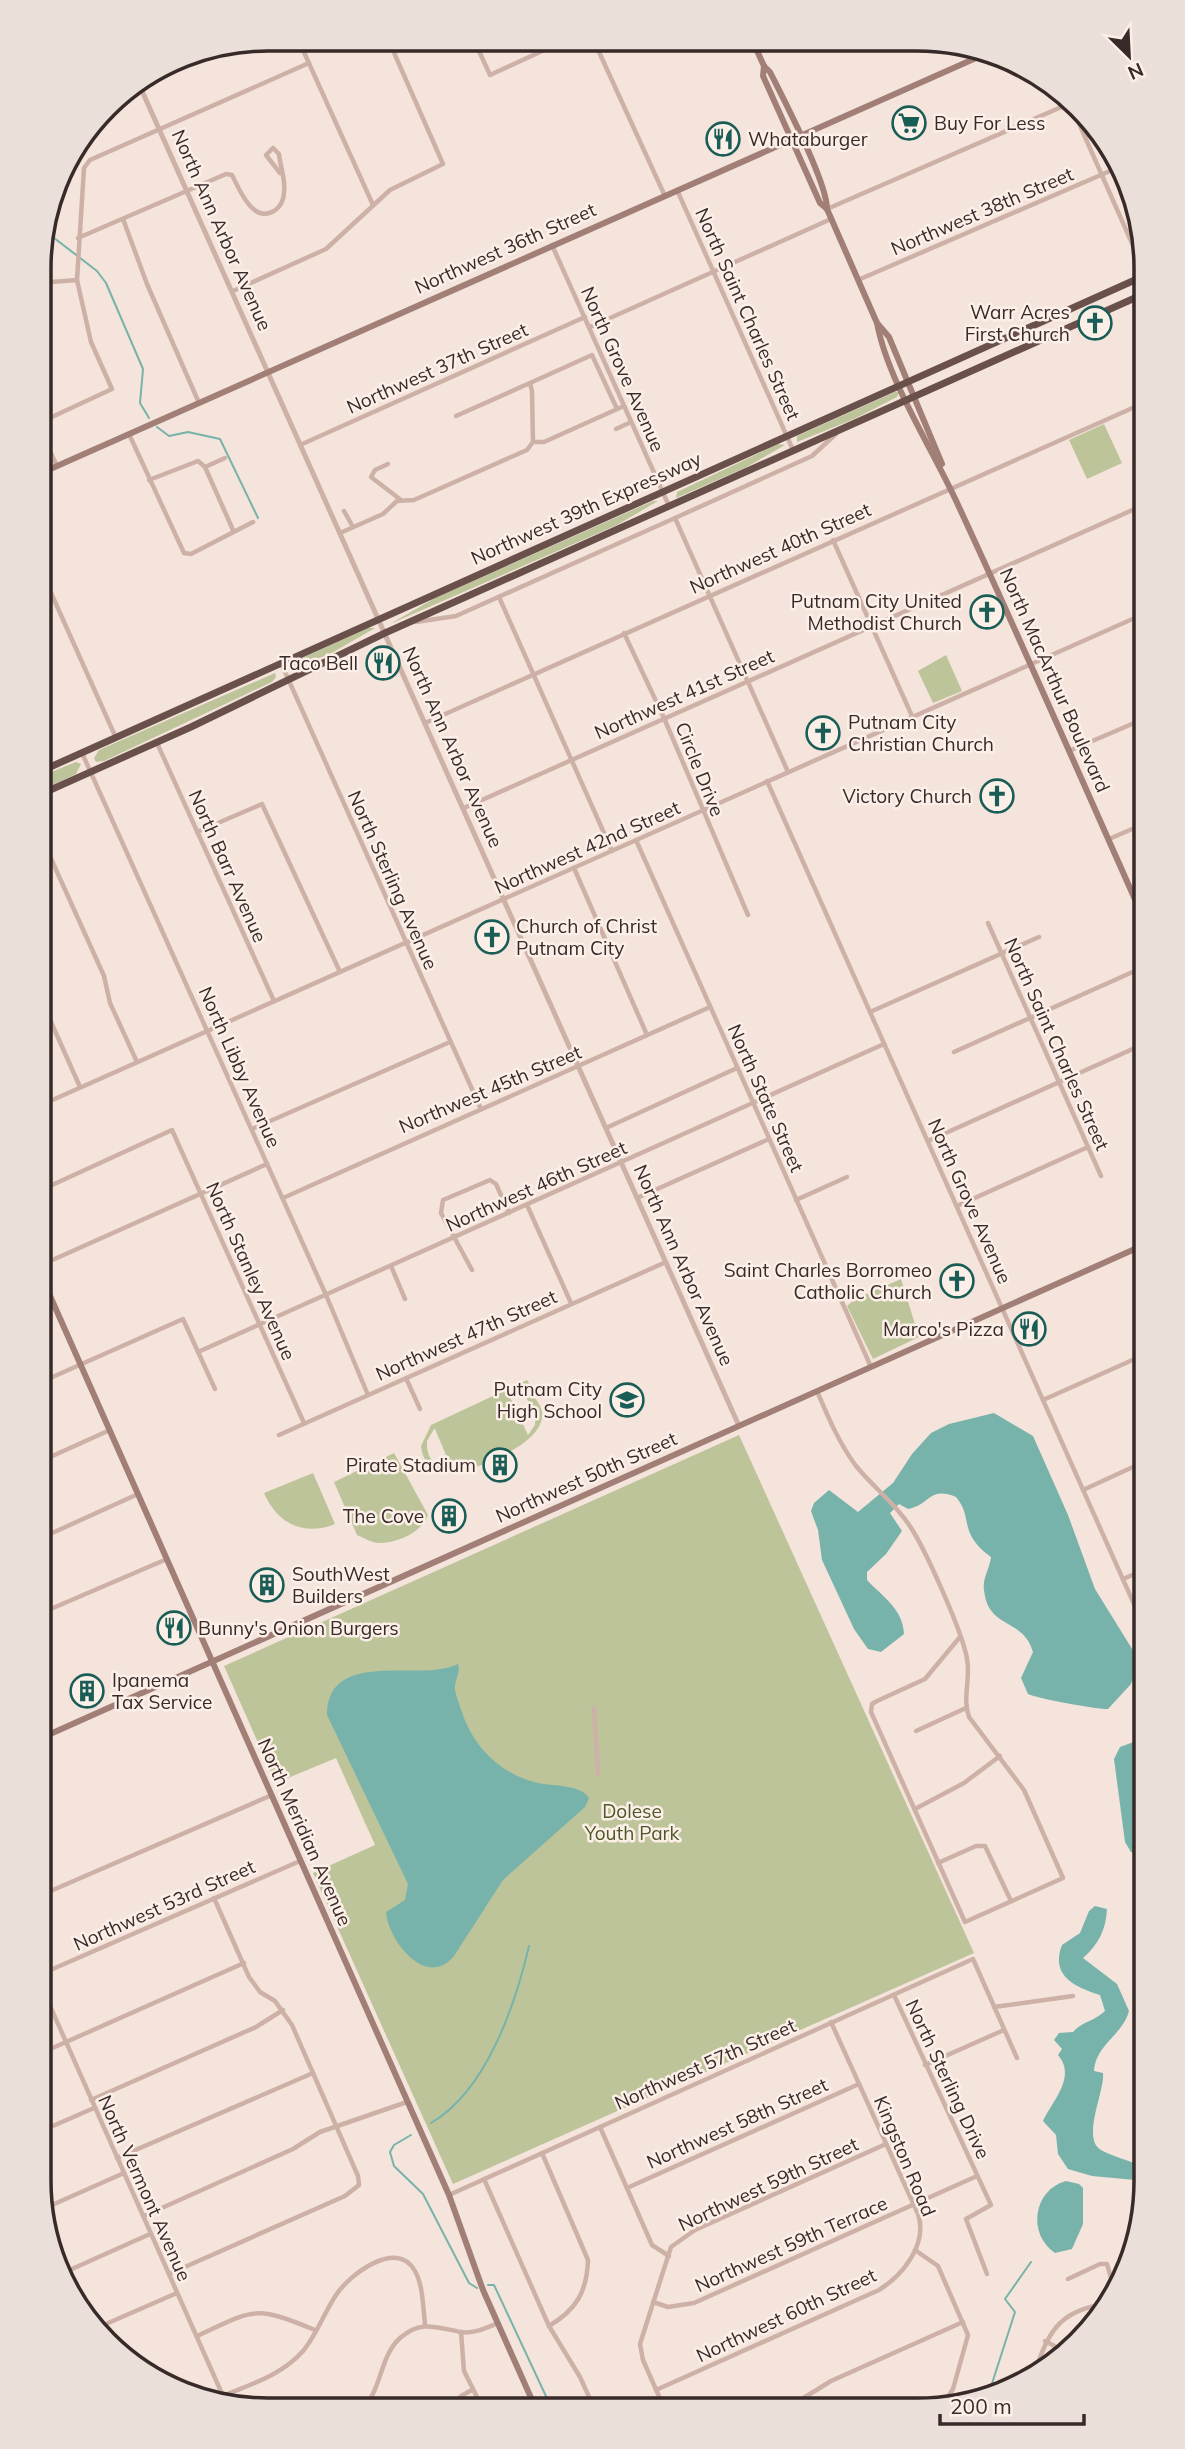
<svg xmlns="http://www.w3.org/2000/svg" width="1185" height="2449" font-family="Mulish,sans-serif">
<rect width="100%" height="100%" fill="#f4e4db"/>
<!-- green -->
<g fill="#bdc49a" fill-rule="evenodd">
<polygon points="895,392 899,392 897,397 854,419 797,442 797,436"/>
<polygon points="1104,424 1122,463 1087,479 1069,440"/>
<polygon points="778,444 785,445 745,468 676,498 677,492"/>
<polygon points="653,501 658,501 617,525 390,624 435,598"/>
<polygon points="368,628 375,628 330,654 291,668 293,662"/>
<polygon points="946,655 962,691 933,703 918,671"/>
<polygon points="275,673 276,677 272,682 104,761 96,762 94,758 99,750"/>
<polygon points="76,762 81,764 76,774 39,791 39,777"/>
<polygon points="901,1279 919,1337 873,1359 847,1306 855,1299"/>
<path d="M527,1380L530,1385L521,1390C531,1393 540,1401 542,1412C546,1444 480,1466 455,1474C436,1475 423,1465 421,1446L431,1425ZM509,1395L525,1397L536,1410L535,1425L528,1435ZM434,1429H435L452,1469C435,1468 426,1458 427,1441Z"/>
<polygon points="739,1435 974,1953 453,2184 313,1873 375,1845 336,1758 276,1783 224,1666"/>
<path d="M394,1453L428,1515C422,1532 398,1543 379,1543C372,1543 364,1538 357,1535L334,1482Z"/>
<path d="M313,1473L335,1524C303,1537 277,1523 264,1493Z"/>
</g>
<!-- water -->
<g fill="#78b3ab">
<path d="M994,1413L1033,1436L1068,1515L1095,1589L1134,1652L1137,1666L1131,1684L1108,1709C1100,1710 1035,1698 1028,1694L1021,1678L1033,1652C1023,1617 988,1630 984,1590C982,1579 990,1568 991,1557C957,1532 974,1518 956,1497C928,1486 931,1505 908,1509L899,1504L890,1513L902,1531L886,1554L867,1572V1580C883,1597 903,1609 904,1634L881,1652L868,1649L854,1629L822,1560L818,1530L811,1511L814,1503L829,1490L858,1512L893,1483L912,1454L931,1433L949,1424Z"/>
<path d="M458,1664C461,1673 454,1680 455,1690C456,1696 464,1718 467,1725C480,1753 504,1774 534,1782C550,1787 580,1783 589,1798L585,1807L503,1880L454,1956C426,1990 388,1940 386,1912L405,1900L408,1884L327,1715C328,1647 421,1683 458,1664Z"/>
<polygon points="1139,1740 1146,1743 1146,1854 1143,1856 1131,1852 1125,1842 1114,1759 1120,1747"/>
<path d="M1095,1906L1107,1909C1106,1930 1098,1945 1083,1958L1117,1984L1129,2011C1122,2036 1096,2044 1094,2071L1103,2073C1105,2091 1081,2139 1101,2150C1115,2158 1132,2160 1146,2169V2181L1092,2176L1068,2169L1058,2154L1056,2135L1043,2121C1052,2101 1077,2077 1058,2055L1062,2049L1054,2040L1059,2033L1073,2032C1081,2022 1095,2021 1105,2011L1100,1995C1075,1987 1050,1976 1062,1945L1080,1933L1089,1911Z"/>
<path d="M1066,2181L1079,2184L1083,2188V2224L1072,2249L1055,2253C1027,2234 1033,2190 1066,2181Z"/>
</g>
<g fill="none" stroke-linecap="round" stroke-linejoin="round">
<!-- stream -->
<g stroke="#78b3ab" stroke-width="2">
<polyline points="45,231 97,271 106,283 143,369 140,403 149,418"/>
<polyline points="157,427 169,436 188,432 220,439 258,518"/>
<path d="M431,2123C486,2091 515,2006 529,1946"/>
<polyline points="411,2135 394,2145 390,2152 394,2166 423,2194 469,2283 477,2288"/>
<polyline points="488,2285 494,2285 552,2409"/>
<polyline points="987,2399 1015,2312 1005,2299 1031,2262"/>
</g>
<!-- minor -->
<g stroke="#cdb1a6" stroke-width="4.5">
<polyline points="298,39 373,205"/>
<polyline points="474,40 490,75 566,40"/>
<polyline points="594,41 664,194"/>
<polyline points="1066,94 1146,275"/>
<polyline points="677,190 793,450"/>
<polyline points="827,209 1073,102"/>
<polyline points="123,219 147,284 199,403"/>
<path d="M78,238L226,174L232,175C239,189 253,224 274,211C280,207 284,200 284,192C286,180 280,166 279,154L273,148L266,155L280,173"/>
<polyline points="552,245 669,506"/>
<polyline points="858,280 1117,168"/>
<polyline points="39,283 77,280"/>
<polyline points="233,291 326,249 390,190 443,164 388,39"/>
<polyline points="1140,296 1146,309"/>
<polyline points="590,327 831,219"/>
<polyline points="530,383 592,355 617,409"/>
<polyline points="456,416 530,383 532,391 533,442"/>
<polyline points="39,423 112,389 91,342 77,280 84,168 90,160 309,63"/>
<polyline points="39,428 57,466"/>
<polyline points="616,429 631,422"/>
<polyline points="129,434 184,553 191,554 253,522"/>
<polyline points="300,445 585,317"/>
<polyline points="388,464 375,470 371,477 401,500"/>
<polyline points="205,467 233,530"/>
<polyline points="205,467 225,458"/>
<polyline points="149,480 198,461 205,467"/>
<polyline points="344,511 353,527"/>
<polyline points="675,518 788,772"/>
<polyline points="340,533 383,514 397,501 414,500 527,450 533,442 544,442 624,406"/>
<polyline points="833,540 912,716"/>
<polyline points="39,566 116,738"/>
<polyline points="499,597 612,851"/>
<polyline points="416,622 456,616 675,518 812,456 836,434"/>
<polyline points="624,633 664,718 748,915"/>
<polyline points="281,663 480,1107"/>
<polyline points="425,723 1146,402"/>
<polyline points="157,743 274,1001"/>
<polyline points="1069,751 1146,718"/>
<polyline points="82,753 326,1295 368,1395"/>
<polyline points="767,781 1146,1631"/>
<polyline points="464,808 1146,504"/>
<polyline points="39,832 104,976 110,1003 137,1062"/>
<polyline points="197,832 262,804 340,972"/>
<polyline points="1109,839 1146,823"/>
<polyline points="636,840 871,1367"/>
<polyline points="574,868 647,1035"/>
<polyline points="988,923 1101,1176"/>
<polyline points="39,995 80,1087"/>
<polyline points="870,1012 1039,937"/>
<polyline points="954,1052 1146,966"/>
<polyline points="39,1106 1146,613"/>
<polyline points="606,1128 737,1068"/>
<polyline points="252,1129 450,1042"/>
<polyline points="928,1141 1146,1043"/>
<polyline points="39,1191 172,1130 304,1423"/>
<polyline points="283,1198 710,1007"/>
<polyline points="637,1198 769,1139"/>
<polyline points="796,1200 847,1177"/>
<polyline points="527,1205 571,1303"/>
<polyline points="957,1206 1088,1147"/>
<polyline points="39,1266 267,1164"/>
<polyline points="391,1266 405,1299"/>
<polyline points="472,1270 441,1213 443,1200 490,1180 496,1184 509,1213"/>
<polyline points="39,1305 52,1300"/>
<polyline points="198,1352 884,1044"/>
<polyline points="406,1378 420,1409"/>
<polyline points="39,1383 183,1319 215,1389"/>
<path d="M817,1391C828,1417 839,1443 856,1466C874,1488 899,1507 913,1531C927,1554 963,1633 967,1659C971,1679 962,1697 969,1717L1024,1790L1063,1878L965,1922L871,1712L872,1704L877,1701L925,1679L960,1637"/>
<polyline points="1043,1400 1146,1354"/>
<polyline points="279,1435 666,1262"/>
<polyline points="39,1462 110,1430"/>
<polyline points="1083,1490 1146,1461"/>
<polyline points="39,1539 138,1494"/>
<polyline points="1123,1579 1146,1569"/>
<polyline points="39,1614 167,1559"/>
<polyline points="594,1708 598,1774"/>
<polyline points="916,1731 966,1708"/>
<polyline points="915,1809 964,1783 1000,1756"/>
<polyline points="938,1863 976,1846 985,1846 1011,1901"/>
<polyline points="39,1896 272,1795"/>
<polyline points="39,1975 300,1861"/>
<polyline points="39,1981 227,2405"/>
<polyline points="894,1995 991,2205 966,2219 987,2274"/>
<polyline points="994,2007 1073,1996"/>
<polyline points="39,2054 244,1963"/>
<polyline points="925,2065 1004,2030"/>
<polyline points="91,2100 256,2027 283,2010"/>
<polyline points="600,2127 652,2245 669,2256"/>
<polyline points="39,2132 94,2108"/>
<path d="M542,2153L588,2260C587,2292 576,2310 549,2326"/>
<polyline points="117,2158 313,2073"/>
<polyline points="484,2179 549,2326 580,2377 595,2410"/>
<polyline points="627,2188 859,2084"/>
<polyline points="449,2195 973,1959 1017,2058"/>
<polyline points="43,2209 124,2173"/>
<polyline points="144,2216 293,2149 320,2132 407,2102"/>
<polyline points="915,2250 938,2266 968,2335 953,2389 941,2407"/>
<polyline points="63,2273 150,2234"/>
<polyline points="169,2274 345,2196 359,2185 358,2176 292,2025 275,2001 260,1992 249,1977 214,1898"/>
<polyline points="1068,2279 1100,2264 1107,2264 1115,2292"/>
<polyline points="653,2302 668,2307 694,2303 977,2176"/>
<polyline points="99,2327 177,2293"/>
<polyline points="461,2332 464,2371 483,2409"/>
<path d="M197,2336C255,2309 254,2305 315,2330"/>
<polyline points="1045,2341 1066,2352"/>
<path d="M1033,2378C1047,2335 1057,2309 1108,2304"/>
<path d="M656,2390L879,2290C903,2275 928,2244 918,2214L831,2022"/>
<path d="M223,2396C251,2384 282,2375 303,2351C316,2336 324,2313 336,2295C349,2275 397,2238 415,2271C423,2285 423,2307 425,2324"/>
<path d="M363,2409C382,2388 380,2356 400,2338C422,2319 437,2328 461,2332C474,2334 486,2328 498,2323"/>
<polyline points="451,2409 461,2396 472,2390"/>
<polyline points="665,2410 643,2360 640,2344 671,2247 695,2230 886,2144"/>
<polyline points="784,2410 831,2381 963,2322"/>
</g>
<!-- tertiary -->
<polyline stroke="#cdb1a6" stroke-width="5" points="138,82 739,1426"/>
<!-- secondary -->
<g stroke="#a17f77" stroke-width="6">
<path d="M753,42L764,66L770,72C784,100 827,182 827,209"/>
<polyline points="764,66 763,76 820,203 827,209 877,323 889,337 942,464"/>
<path d="M877,323C888,382 934,451 959,507C1023,645 1084,785 1146,924"/>
<polyline points="39,474 985,54"/>
<polyline points="39,1271 449,2195 483,2290 536,2409"/>
<polyline points="39,1739 1146,1244"/>
</g>
<!-- trunk -->
<g stroke="#6a504b" stroke-width="7">
<polyline points="39,772 1146,275"/>
<polyline points="39,795 191,727 385,633 1146,293"/>
</g>
</g>
<!-- icons -->
<defs>
<symbol id="supermarket-ring" viewBox="-11 -11 22 22"><circle r="9.5" fill="#fbefe8" stroke="#1a5d56" stroke-width="1.5"/><path d="M-6-5.5h2.5l.6 2H6L4.5 2H-2.5L-4.4-4H-6ZM-1.5 3.2a1.3 1.3 0 1 0 .1 0ZM3 3.2a1.3 1.3 0 1 0 .1 0Z" fill="#1a5d56"/></symbol>
<symbol id="restaurant-ring" viewBox="-11 -11 22 22"><circle r="9.5" fill="#fbefe8" stroke="#1a5d56" stroke-width="1.5"/><path d="M-5-6h1v4h1v-4h1v4h1v-4h1v5L-1.5 .5V6h-2V.5L-5-1ZM5-6V6H3V1.5H1.5Q1.5-4 5-6Z" fill="#1a5d56"/></symbol>
<symbol id="church-ring" viewBox="-11 -11 22 22"><circle r="9.5" fill="#fbefe8" stroke="#1a5d56" stroke-width="1.5"/><path d="M-1.2-6h2.4v3.5h3.3v2.4h-3.3V6h-2.4V-.1h-3.3v-2.4h3.3Z" fill="#1a5d56"/></symbol>
<symbol id="school-ring" viewBox="-11 -11 22 22"><circle r="9.5" fill="#fbefe8" stroke="#1a5d56" stroke-width="1.5"/><path d="M0-5L7-2L0 1L-7-2ZM-4 1L0 2.5L4 1V4Q0 6-4 4Z" fill="#1a5d56"/></symbol>
<symbol id="building-ring" viewBox="-11 -11 22 22"><circle r="9.5" fill="#fbefe8" stroke="#1a5d56" stroke-width="1.5"/><path d="M-4-6H4V6H1V3H-1V6H-4ZM-2.5-4.3h1.7v1.8h-1.7ZM.8-4.3h1.7v1.8H.8ZM-2.5-1h1.7V.8h-1.7ZM.8-1h1.7V.8H.8Z" fill="#1a5d56"/></symbol>
</defs>
<g fill-rule="evenodd">
<use href="#supermarket-ring" x="890" y="104" width="38" height="38"/>
<use href="#restaurant-ring" x="704" y="120" width="38" height="38"/>
<use href="#church-ring" x="1076" y="304" width="38" height="38"/>
<use href="#church-ring" x="968" y="593" width="38" height="38"/>
<use href="#restaurant-ring" x="364" y="644" width="38" height="38"/>
<use href="#church-ring" x="804" y="714" width="38" height="38"/>
<use href="#church-ring" x="978" y="777" width="38" height="38"/>
<use href="#church-ring" x="473" y="918" width="38" height="38"/>
<use href="#church-ring" x="938" y="1262" width="38" height="38"/>
<use href="#restaurant-ring" x="1010" y="1310" width="38" height="38"/>
<use href="#school-ring" x="608" y="1381" width="38" height="38"/>
<use href="#building-ring" x="481" y="1446" width="38" height="38"/>
<use href="#building-ring" x="430" y="1497" width="38" height="38"/>
<use href="#building-ring" x="248" y="1566" width="38" height="38"/>
<use href="#restaurant-ring" x="155" y="1609" width="38" height="38"/>
<use href="#building-ring" x="68" y="1672" width="38" height="38"/>
</g>
<g text-anchor="middle" dominant-baseline="central" stroke-width="5" stroke-linejoin="round" paint-order="stroke">
<!-- poi labels -->
<g font-size="19" fill="#382a28" stroke="#fbefe8" text-anchor="end">
<text x="934" y="123" text-anchor="start">Buy For Less</text>
<text x="748" y="139" text-anchor="start">Whataburger</text>
<text x="1070" y="312">Warr Acres<tspan x="1070" dy="22">First Church</tspan></text>
<text x="962" y="601">Putnam City United<tspan x="962" dy="22">Methodist Church</tspan></text>
<text x="358" y="663">Taco Bell</text>
<text x="848" y="722" text-anchor="start">Putnam City<tspan x="848" dy="22">Christian Church</tspan></text>
<text x="972" y="796">Victory Church</text>
<text x="516" y="926" text-anchor="start">Church of Christ<tspan x="516" dy="22">Putnam City</tspan></text>
<text x="932" y="1270">Saint Charles Borromeo<tspan x="932" dy="22">Catholic Church</tspan></text>
<text x="1004" y="1329">Marco's Pizza</text>
<text x="602" y="1389">Putnam City<tspan x="602" dy="22">High School</tspan></text>
<text x="476" y="1465">Pirate Stadium</text>
<text x="424" y="1516">The Cove</text>
<text x="292" y="1574" text-anchor="start">SouthWest<tspan x="292" dy="22">Builders</tspan></text>
<text x="198" y="1628" text-anchor="start">Bunny's Onion Burgers</text>
<text x="112" y="1680" text-anchor="start">Ipanema<tspan x="112" dy="22">Tax Service</tspan></text>
</g>
<!-- street labels -->
<g font-size="19" fill="#382a28" stroke="#fbefe8">
<text transform="translate(982 211) rotate(-23)">Northwest 38th Street</text>
<text transform="translate(222 230) rotate(66)">North Ann Arbor Avenue</text>
<text transform="translate(505 248) rotate(-24)">Northwest 36th Street</text>
<text transform="translate(748 314) rotate(66)">North Saint Charles Street</text>
<text transform="translate(437 368) rotate(-24)">Northwest 37th Street</text>
<text transform="translate(623 369) rotate(66)">North Grove Avenue</text>
<text transform="translate(586 508) rotate(-24)">Northwest 39th Expressway</text>
<text transform="translate(780 548) rotate(-24)">Northwest 40th Street</text>
<text transform="translate(1055 680) rotate(66)">North MacArthur Boulevard</text>
<text transform="translate(684 694) rotate(-24)">Northwest 41st Street</text>
<text transform="translate(453 747) rotate(66)">North Ann Arbor Avenue</text>
<text transform="translate(700 769) rotate(68)">Circle Drive</text>
<text transform="translate(587 847) rotate(-24)">Northwest 42nd Street</text>
<text transform="translate(228 866) rotate(66)">North Barr Avenue</text>
<text transform="translate(393 880) rotate(66)">North Sterling Avenue</text>
<text transform="translate(1057 1044) rotate(66)">North Saint Charles Street</text>
<text transform="translate(240 1067) rotate(66)">North Libby Avenue</text>
<text transform="translate(490 1089) rotate(-23)">Northwest 45th Street</text>
<text transform="translate(766 1098) rotate(66)">North State Street</text>
<text transform="translate(536 1186) rotate(-24)">Northwest 46th Street</text>
<text transform="translate(970 1201) rotate(66)">North Grove Avenue</text>
<text transform="translate(684 1265) rotate(66)">North Ann Arbor Avenue</text>
<text transform="translate(251 1271) rotate(66)">North Stanley Avenue</text>
<text transform="translate(466 1335) rotate(-24)">Northwest 47th Street</text>
<text transform="translate(586 1477) rotate(-24)">Northwest 50th Street</text>
<text transform="translate(305 1832) rotate(66)">North Meridian Avenue</text>
<text transform="translate(164 1905) rotate(-24)">Northwest 53rd Street</text>
<text transform="translate(705 2064) rotate(-24)">Northwest 57th Street</text>
<text transform="translate(948 2079) rotate(65)">North Sterling Drive</text>
<text transform="translate(737 2123) rotate(-24)">Northwest 58th Street</text>
<text transform="translate(905 2156) rotate(67)">Kingston Road</text>
<text transform="translate(768 2184) rotate(-25)">Northwest 59th Street</text>
<text transform="translate(145 2188) rotate(66)">North Vermont Avenue</text>
<text transform="translate(791 2244) rotate(-24)">Northwest 59th Terrace</text>
<text transform="translate(786 2315) rotate(-25)">Northwest 60th Street</text>
</g>
<!-- park labels -->
<g font-size="19" fill="#4f582a" stroke="#fbefe8">
<text x="632" y="1811">Dolese<tspan x="632" dy="22">Youth Park</tspan></text>
</g>
</g>
<!-- crop -->
<path d="M0 0H1185V2449H0ZM268 51H917A217 217 0 0 1 1134 268V2181A217 217 0 0 1 917 2398H268A217 217 0 0 1 51 2181V268A217 217 0 0 1 268 51Z" fill="#ebdfd9" fill-rule="evenodd"/>
<path fill="none" stroke="#382a28" stroke-width="3.5" d="M268 51H917A217 217 0 0 1 1134 268V2181A217 217 0 0 1 917 2398H268A217 217 0 0 1 51 2181V268A217 217 0 0 1 268 51Z"/>
<!-- north arrow -->
<g transform="translate(1129 56) rotate(156)" stroke="#fbefe8" stroke-width="5" paint-order="stroke">
<path d="M0-5L12 26L0 18L-12 26Z" fill="#382a28"/>
<text y="-10" font-size="19" font-weight="bold" text-anchor="middle" fill="#382a28">N</text>
</g>
<!-- scale -->
<path d="M940 2414v10h144v-10" fill="none" stroke="#382a28" stroke-width="3.5"/>
<text x="950" y="2414" font-size="21" fill="#382a28" stroke="#fbefe8" stroke-width="5" paint-order="stroke">200 m</text>
</svg>
